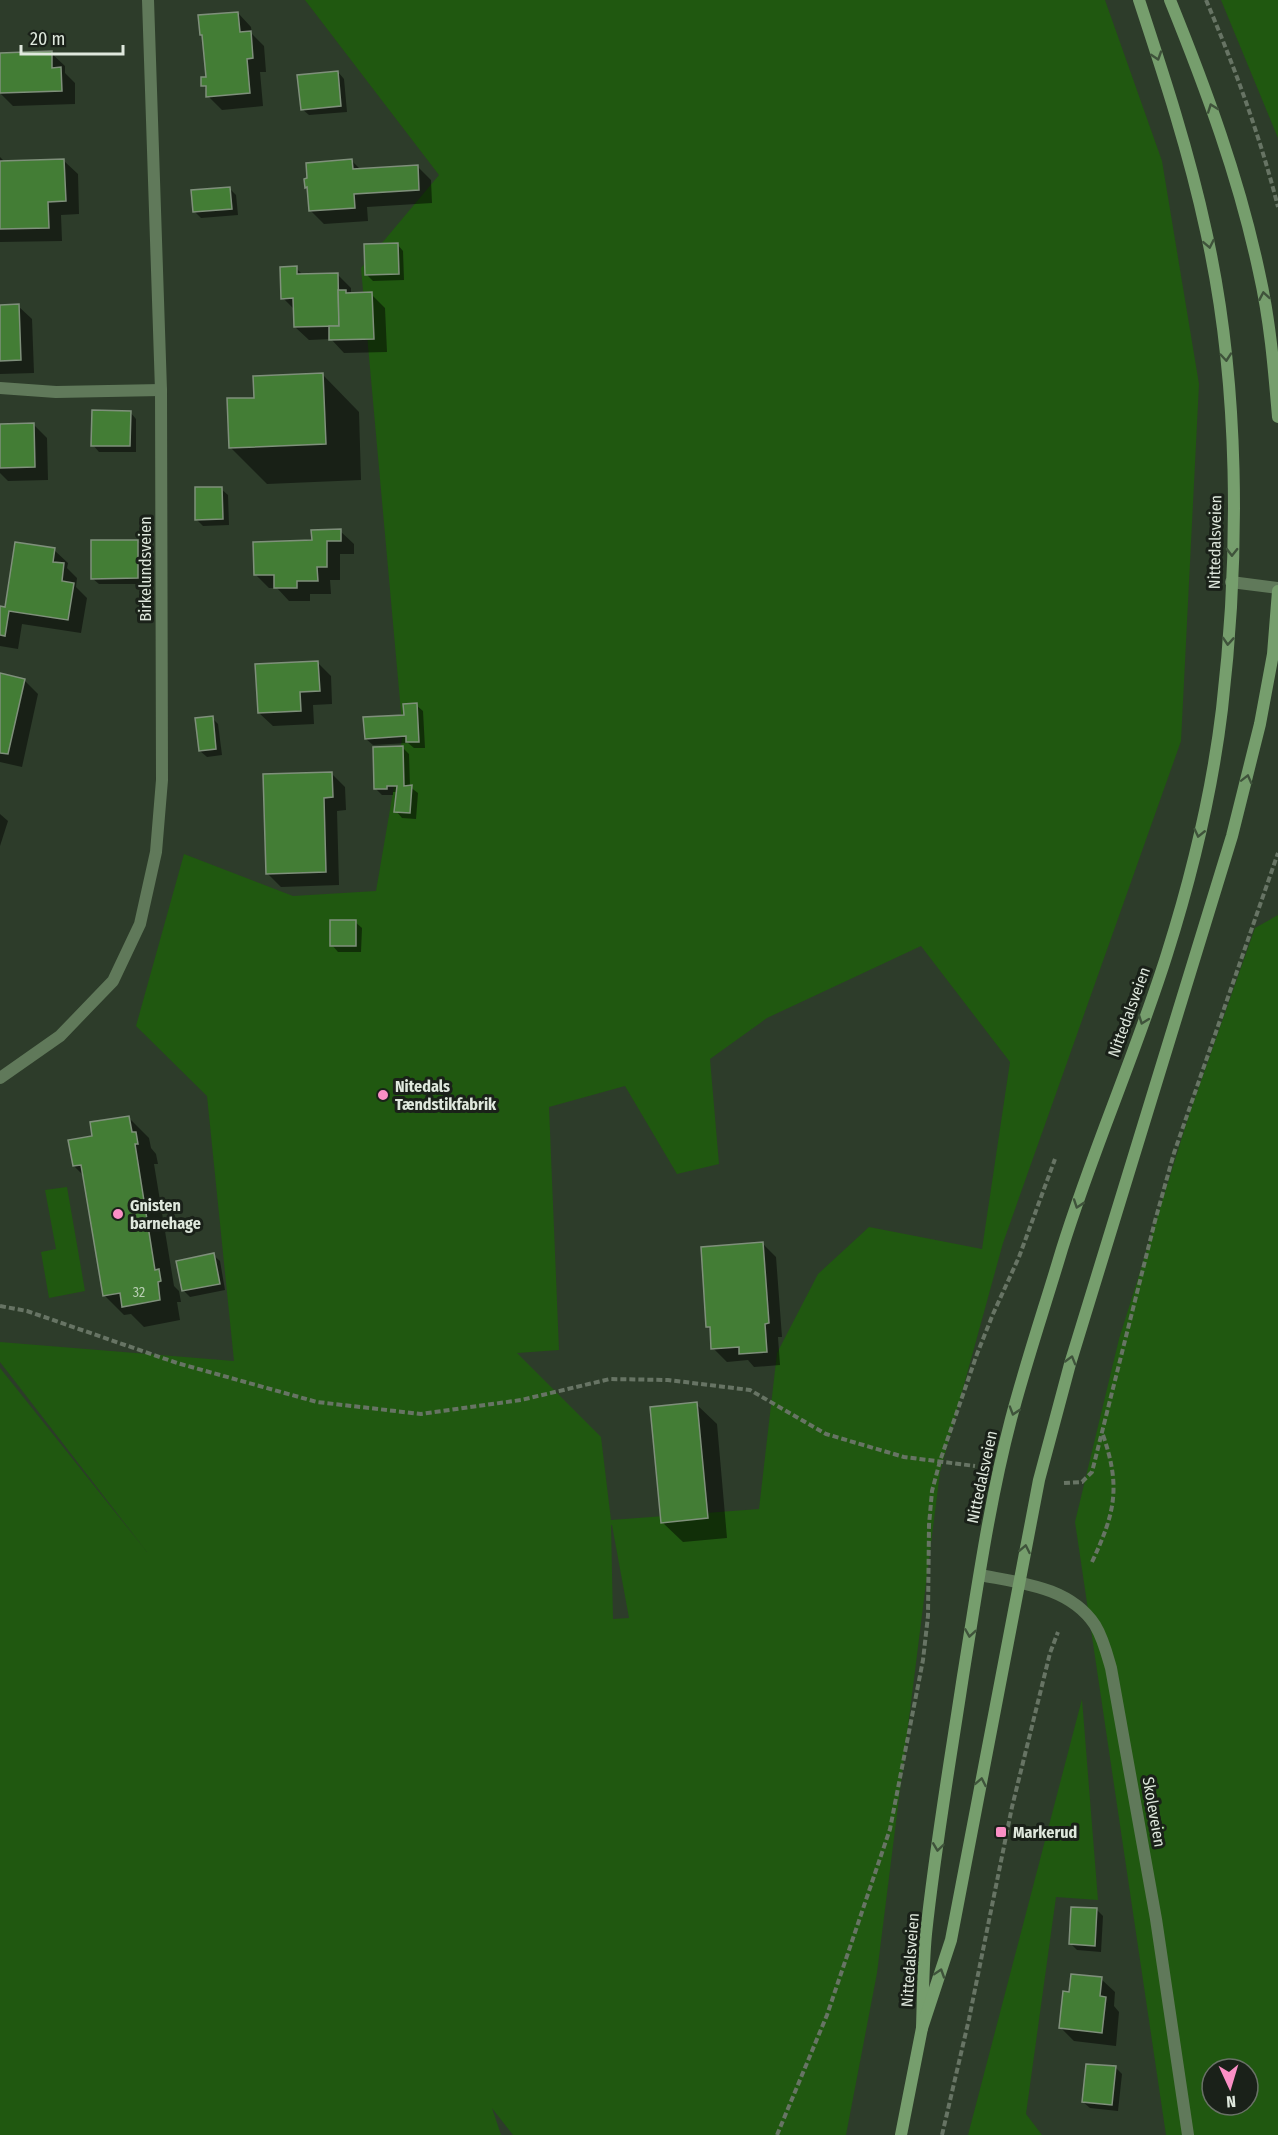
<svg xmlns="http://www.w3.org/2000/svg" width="1278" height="2135" font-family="'Fira Sans Condensed',sans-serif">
<rect width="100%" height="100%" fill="#2d3c2a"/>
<!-- green -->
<g fill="#205810" fill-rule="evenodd">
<path d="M305,0H1105L1162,161L1199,384L1181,741L1003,1243L940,1472L877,1973L846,2135H513L492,2108L501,2135H0V1368L147,1552L0,1362V1342L234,1361L207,1096L136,1026L184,854L293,896L376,891L403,734L361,268L439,175ZM921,946L1010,1062L982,1249L869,1227L818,1274L777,1353L759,1509L611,1520L601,1437L517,1353L559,1350L549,1107L625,1086L677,1174L719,1164L710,1059L767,1018ZM611,1525H612L629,1618L613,1619Z"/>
<polygon points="1221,0 1278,0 1278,138"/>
<path d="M1278,915V2135H1166L1075,1522L1119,1339L1189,1115L1255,928ZM1212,2069H1248V2105H1212Z"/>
<polygon points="67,1187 85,1291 49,1298 41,1252 56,1249 45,1190"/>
<polygon points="1082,1699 1098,1900 1056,1897 1026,2114 1042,2135 968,2135"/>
</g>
<!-- shadow -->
<g fill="#0007">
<polygon points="238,13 251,27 252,34 264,46 266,72 260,72 263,106 222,110 208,96 207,90 203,85 207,78 204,37 201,34"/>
<polygon points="51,53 65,66 65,73 75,83 75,104 13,106 0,93 0,55"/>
<polygon points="338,72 344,79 347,112 309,115 302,109"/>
<polygon points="0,157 5,162 64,161 78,174 79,214 61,215 62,241 0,242"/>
<polygon points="352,161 361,170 417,166 431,180 432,203 367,207 368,221 324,224 310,210 309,190 306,187"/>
<polygon points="229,188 236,195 238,215 201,218 195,212"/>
<polygon points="397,244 403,251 404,280 373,281 366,274"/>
<polygon points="296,268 303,275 337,274 351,288 351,294 371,294 385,308 387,352 344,353 331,339 309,340 295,327 295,310 283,298"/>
<polygon points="0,306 18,306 32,319 34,373 0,374"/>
<polygon points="323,375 359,412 361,480 267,484 230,447 255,399"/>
<polygon points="130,412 136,419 136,452 99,452 93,445"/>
<polygon points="0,425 34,425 47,438 48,480 8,481 0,473"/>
<polygon points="221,489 228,495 229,525 203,526 197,520"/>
<polygon points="340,531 354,544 354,554 340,554 340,580 330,580 331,594 310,594 310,601 289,601 277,588 269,588 255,574"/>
<polygon points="137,541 144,548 144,584 99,584 92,578"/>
<polygon points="54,550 68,563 67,568 77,578 76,587 87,598 81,633 22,624 18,649 0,646 0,607 6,608"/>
<polygon points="317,662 331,676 332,704 313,705 314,724 273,726 259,713"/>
<polygon points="0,675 24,680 38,694 22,767 0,762"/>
<polygon points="416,705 423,711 425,748 414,748 408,743 373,745 366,739 405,716"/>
<polygon points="212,718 218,724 222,755 207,757 200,751"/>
<polygon points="403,748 409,754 410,787 418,793 416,819 402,818 396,811 398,792 393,792 393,795 382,795 375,788"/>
<polygon points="331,773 345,787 346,810 337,811 339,885 281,887 267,873"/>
<polygon points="0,814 8,821 0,846"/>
<polygon points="355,922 362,928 361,952 338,952 332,945"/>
<polygon points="129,1118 149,1138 151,1148 156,1154 158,1164 154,1164 174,1286 179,1291 181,1302 177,1302 180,1320 144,1327 131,1314 124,1315 104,1295 84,1176 74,1166 94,1137"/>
<polygon points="763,1244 776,1257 782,1337 778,1337 780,1365 754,1367 748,1360 727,1362 713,1348 712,1331 708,1327"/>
<polygon points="213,1255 220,1261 225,1290 190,1297 183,1290"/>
<polygon points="696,1404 717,1424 727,1538 683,1542 662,1522"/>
<polygon points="1096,1909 1103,1916 1101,1952 1077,1950 1071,1944"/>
<polygon points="1101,1979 1115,1992 1114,2006 1119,2012 1116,2046 1074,2041 1060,2027 1070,1994"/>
<polygon points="1116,2068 1122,2074 1118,2111 1090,2108 1083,2102"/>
</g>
<!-- building -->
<g fill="#437d35" stroke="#7f907b" stroke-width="1.5">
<polygon points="238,12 240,32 251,31 253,58 247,59 250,93 206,97 206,86 201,86 201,77 206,77 202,35 200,35 198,15"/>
<polygon points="52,51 52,68 61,67 62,91 0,93 0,53"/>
<polygon points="338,71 341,106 301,110 297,75"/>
<polygon points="64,159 66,201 48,202 49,228 0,229 0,161"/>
<polygon points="352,159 353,169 418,165 419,190 354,194 355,208 309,211 307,187 305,188 304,179 307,178 306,163"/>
<polygon points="230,187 232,209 193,212 191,190"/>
<polygon points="398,243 399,274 365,275 364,244"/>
<polygon points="297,266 297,274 338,273 339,326 294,327 293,298 281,299 280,267"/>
<polygon points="338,290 346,290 346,293 372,292 374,339 329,340 329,326 339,326"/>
<polygon points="19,304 21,360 0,361 0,305"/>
<polygon points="323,373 326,444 229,448 227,398 254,398 253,376"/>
<polygon points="92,410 131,411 130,446 91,446"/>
<polygon points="34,423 35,467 0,468 0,424"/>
<polygon points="195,487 222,487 223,519 195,520"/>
<polygon points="341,529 341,541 327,541 327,567 317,567 318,581 297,581 297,588 274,588 274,575 254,575 253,542 312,540 311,530"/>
<polygon points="91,540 138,540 138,578 91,579"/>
<polygon points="15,542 55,548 53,562 64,563 62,581 74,583 68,620 9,611 5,636 0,635 0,606 5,607"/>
<polygon points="318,661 320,691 300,692 301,711 258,713 255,664"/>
<polygon points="0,673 25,679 8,754 0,753"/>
<polygon points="417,703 419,742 406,742 406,736 365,739 363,717 404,715 403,704"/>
<polygon points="213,716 216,749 199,751 195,718"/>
<polygon points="403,746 404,786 412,785 410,813 394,812 397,786 387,786 387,789 374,789 373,747"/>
<polygon points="332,772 333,797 324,798 326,872 266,874 263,774"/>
<rect x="330" y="920" width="26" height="26"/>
<polygon points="129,1116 132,1132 136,1132 138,1144 135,1144 155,1270 159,1269 161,1281 158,1282 160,1300 122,1307 120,1293 103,1296 81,1165 73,1166 68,1140 92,1136 90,1122"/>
<polygon points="763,1242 769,1323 765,1324 767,1352 739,1354 739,1347 711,1349 710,1327 706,1327 701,1247"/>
<polygon points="214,1253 220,1284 182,1291 176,1261"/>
<polygon points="697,1402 708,1518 661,1523 650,1407"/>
<polygon points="1071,1907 1097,1908 1095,1946 1069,1944"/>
<polygon points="1071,1974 1102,1977 1100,1996 1106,1997 1102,2033 1059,2028 1063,1991 1069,1992"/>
<polygon points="1086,2064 1116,2066 1112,2105 1082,2102"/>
</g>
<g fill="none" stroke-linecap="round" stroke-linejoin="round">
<!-- path -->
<g stroke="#677464" stroke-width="4" stroke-dasharray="6 3" stroke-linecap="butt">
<path d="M1206,0C1235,68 1260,136 1278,207"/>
<polyline points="0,1306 27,1311 177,1363 317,1402 421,1414 521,1400 610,1379 668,1380 750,1390 826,1434 904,1457 975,1466"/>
<polyline points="1064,1483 1082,1482 1092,1472 1155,1221 1174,1153 1278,853"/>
<path d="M1092,1562C1115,1513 1121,1487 1103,1435"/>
<polyline points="777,2135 827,2015 890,1829 923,1660 928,1616 929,1525 932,1491 940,1461 977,1354 993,1314 1019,1257 1055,1159"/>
<polyline points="942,2135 969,2019 1012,1807 1050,1653 1058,1632"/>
</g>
<!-- service -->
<g stroke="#60795a" stroke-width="12">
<polyline points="0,388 56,392 161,390"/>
<polyline points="1231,582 1278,588"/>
</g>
<!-- minor -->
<g stroke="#60795a" stroke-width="12">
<polyline points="0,1078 60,1036 113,981 140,924 156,852 162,780 161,390 148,0"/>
<path d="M980,1575C1021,1583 1070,1587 1095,1625C1103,1638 1107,1654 1111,1668L1156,1919L1188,2135"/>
</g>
<!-- secondary -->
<g stroke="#769e6d" stroke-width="12">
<path d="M1170,0C1206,89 1239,178 1259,272C1270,320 1274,369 1278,417"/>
<path d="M922,2028C923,1997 923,1966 926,1934C935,1848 950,1762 963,1676C977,1590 989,1503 1011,1419C1026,1362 1045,1306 1062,1249C1093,1149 1136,1053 1167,954C1192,875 1212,792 1222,709C1240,555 1240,383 1206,231C1189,152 1164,76 1139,0"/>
<polyline points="901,2135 922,2028 951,1940 1039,1480 1070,1364 1232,836 1260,724 1273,654 1278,591"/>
</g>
</g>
<!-- one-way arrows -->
<defs><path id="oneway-chevron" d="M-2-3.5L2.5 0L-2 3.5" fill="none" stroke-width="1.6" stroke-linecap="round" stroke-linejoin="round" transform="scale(1.5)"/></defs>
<g stroke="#3f533b">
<use href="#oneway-chevron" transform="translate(1157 56) rotate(72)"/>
<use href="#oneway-chevron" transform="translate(1212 108) rotate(-110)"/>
<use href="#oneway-chevron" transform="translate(1209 244) rotate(79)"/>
<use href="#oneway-chevron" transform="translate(1264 296) rotate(-100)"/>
<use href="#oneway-chevron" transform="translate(1226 357) rotate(85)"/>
<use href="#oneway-chevron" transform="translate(1232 552) rotate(91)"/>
<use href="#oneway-chevron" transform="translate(1228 641) rotate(94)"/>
<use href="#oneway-chevron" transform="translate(1247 779) rotate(-76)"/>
<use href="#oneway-chevron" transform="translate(1199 833) rotate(103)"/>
<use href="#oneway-chevron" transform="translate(1143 1020) rotate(110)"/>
<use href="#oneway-chevron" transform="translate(1078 1204) rotate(109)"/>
<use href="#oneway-chevron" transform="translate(1071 1360) rotate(-74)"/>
<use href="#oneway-chevron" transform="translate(1014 1411) rotate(107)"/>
<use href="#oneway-chevron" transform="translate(1025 1549) rotate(-79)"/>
<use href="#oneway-chevron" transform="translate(970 1633) rotate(99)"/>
<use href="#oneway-chevron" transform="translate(981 1782) rotate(-79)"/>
<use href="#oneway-chevron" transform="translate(938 1847) rotate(98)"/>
<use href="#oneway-chevron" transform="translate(940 1973) rotate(-72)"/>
</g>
<!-- markers -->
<g fill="#fb8fc5" stroke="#1a2119" stroke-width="2">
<circle cx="383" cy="1095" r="6"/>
<circle cx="118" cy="1214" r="6"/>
<rect x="995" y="1826" width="12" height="12" rx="3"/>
</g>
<g text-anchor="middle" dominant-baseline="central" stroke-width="6" stroke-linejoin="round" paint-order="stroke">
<!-- number labels -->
<g font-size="14" fill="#b8cdb3">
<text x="139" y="1292">32</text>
</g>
<!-- street labels -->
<g font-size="16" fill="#dfe8dd" stroke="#1a2119">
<text transform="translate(1215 542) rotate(-89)">Nittedalsveien</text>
<text transform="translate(145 569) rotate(-90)">Birkelundsveien</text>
<text transform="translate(1129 1012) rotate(-70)">Nittedalsveien</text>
<text transform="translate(982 1477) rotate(-78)">Nittedalsveien</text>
<text transform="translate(1154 1812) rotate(80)">Skoleveien</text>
<text transform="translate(910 1960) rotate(-86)">Nittedalsveien</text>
</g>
<!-- poi labels -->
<g font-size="16" font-weight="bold" fill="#dfe8dd" stroke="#1a2119" text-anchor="start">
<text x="395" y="1086">Nitedals<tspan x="395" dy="18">Tændstikfabrik</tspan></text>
<text x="130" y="1205">Gnisten<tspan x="130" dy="18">barnehage</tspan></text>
<text x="1013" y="1832">Markerud</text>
</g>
</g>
<!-- north arrow -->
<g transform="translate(1230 2087) rotate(176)"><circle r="28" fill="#1a2119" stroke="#697167" stroke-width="1.5"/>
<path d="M0-4.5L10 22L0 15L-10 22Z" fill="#fb8fc5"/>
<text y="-9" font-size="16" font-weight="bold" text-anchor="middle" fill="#dfe8dd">N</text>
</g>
<!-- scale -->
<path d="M21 45v9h102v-9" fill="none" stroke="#dfe8dd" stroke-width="3"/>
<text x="30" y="45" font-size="18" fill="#dfe8dd" stroke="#1a2119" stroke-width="4.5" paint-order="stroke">20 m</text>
</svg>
